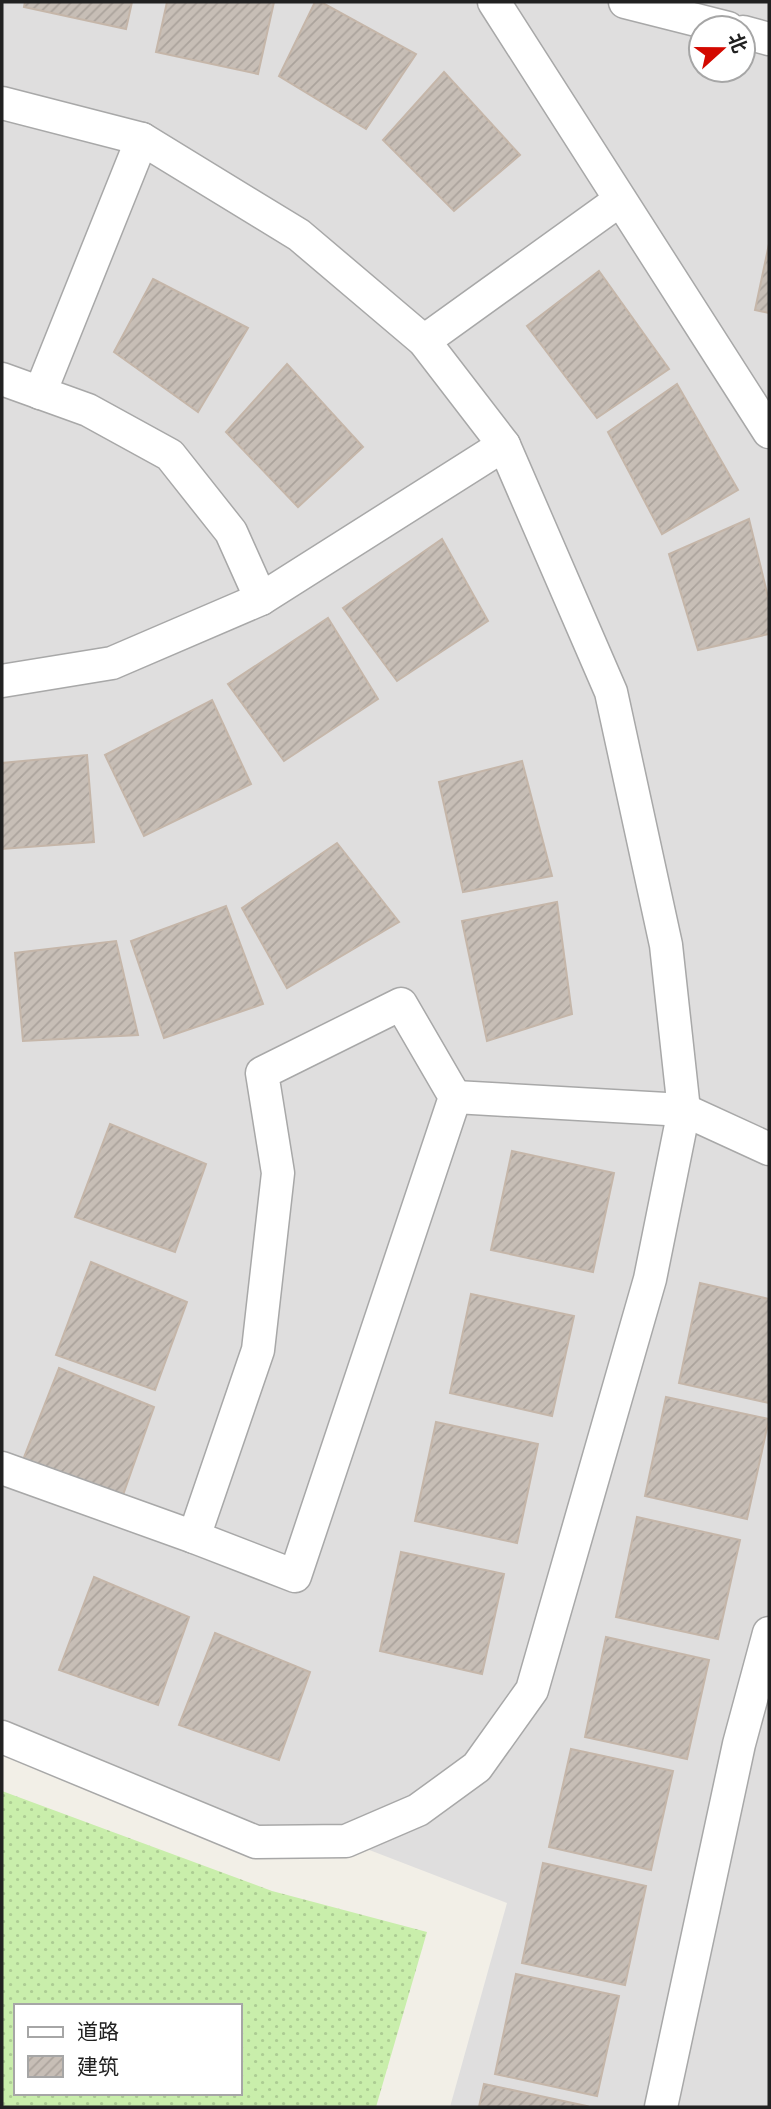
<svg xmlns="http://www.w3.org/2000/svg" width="771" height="2109" font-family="'DejaVu Sans','Noto Sans SC',sans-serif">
<defs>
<pattern id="grass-dots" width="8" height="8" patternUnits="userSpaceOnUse" patternTransform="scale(1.75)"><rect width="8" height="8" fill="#c9eeab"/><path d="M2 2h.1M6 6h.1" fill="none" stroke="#accc93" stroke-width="1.8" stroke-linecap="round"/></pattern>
<pattern id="building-hatch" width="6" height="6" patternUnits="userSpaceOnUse" patternTransform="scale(1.75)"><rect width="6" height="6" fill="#c7beb6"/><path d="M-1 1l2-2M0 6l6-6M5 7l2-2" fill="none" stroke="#aba39c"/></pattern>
</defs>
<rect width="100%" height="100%" fill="#f2efe7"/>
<!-- residential -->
<path fill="#dfdede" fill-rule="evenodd" d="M2,2H769V2107H450L507,1903L346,1841L256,1842L2,1737ZM701,28H743V70H701Z"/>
<!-- grass -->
<path fill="url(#grass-dots)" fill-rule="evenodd" d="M2,1791L272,1891L427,1932L376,2107H2ZM16,2006H240V2093H16Z"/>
<!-- building -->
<g fill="url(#building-hatch)" stroke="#c5b6a9" stroke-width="2">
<polygon points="25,2 132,2 126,29 24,7"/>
<polygon points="167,2 274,2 258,74 156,52"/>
<polygon points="315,2 321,2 416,54 366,129 279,76"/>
<polygon points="444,72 520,155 454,211 383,140"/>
<polygon points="769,244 769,313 755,310"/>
<polygon points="599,271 669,369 597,418 527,326"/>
<polygon points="153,279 248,328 198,412 114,352"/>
<polygon points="287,364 363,447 298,507 226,432"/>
<polygon points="677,384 738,490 662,534 608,432"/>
<polygon points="749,519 769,601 769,634 698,650 669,554"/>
<polygon points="442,539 488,621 397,681 343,608"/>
<polygon points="328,618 378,699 284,761 228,684"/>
<polygon points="212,700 251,784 144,836 105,755"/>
<polygon points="87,755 94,842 2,849 2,763"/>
<polygon points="522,761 552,876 463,892 439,782"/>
<polygon points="337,843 399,922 287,988 242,908"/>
<polygon points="557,902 572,1014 487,1041 462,921"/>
<polygon points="226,906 263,1004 164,1038 131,941"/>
<polygon points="116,941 138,1035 23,1041 15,953"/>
<polygon points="110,1124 206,1164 175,1252 75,1217"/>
<polygon points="512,1151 614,1173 593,1272 491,1250"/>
<polygon points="91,1262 187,1302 155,1390 56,1355"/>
<polygon points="700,1283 769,1299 769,1403 679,1383"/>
<polygon points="471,1294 574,1316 552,1416 450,1393"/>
<polygon points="59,1368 154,1407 123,1495 23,1460"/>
<polygon points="666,1397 769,1419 747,1519 645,1496"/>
<polygon points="436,1422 538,1444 517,1543 415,1521"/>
<polygon points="637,1517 740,1540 718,1639 616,1617"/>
<polygon points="401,1552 504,1574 482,1674 380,1651"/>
<polygon points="94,1577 189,1617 158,1705 59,1670"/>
<polygon points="215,1633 310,1672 279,1760 179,1725"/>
<polygon points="606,1637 709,1660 687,1759 585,1737"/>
<polygon points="571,1749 673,1771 651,1870 549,1847"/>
<polygon points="543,1863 646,1886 625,1985 522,1963"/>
<polygon points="516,1974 619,1996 597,2096 495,2074"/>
<polygon points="484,2084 587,2106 586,2107 479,2107"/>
</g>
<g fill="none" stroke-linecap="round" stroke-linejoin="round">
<defs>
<g id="street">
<polyline points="494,2 769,432"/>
<polyline points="625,2 728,28"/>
<polyline points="743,32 769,39"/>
<polyline points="2,103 142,139 299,235 424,341 504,445 611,692 666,945 684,1110 650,1279 532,1690 477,1767 418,1810 346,1841 256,1842 2,1737"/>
<polyline points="424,341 620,200"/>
<polyline points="2,379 88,410 170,455 231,532 261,599"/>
<polyline points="40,393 142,139"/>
<polyline points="2,681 112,663 261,599 504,445"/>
<polygon points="401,1004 455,1097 295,1576 194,1537 258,1350 278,1173 262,1073"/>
<polyline points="455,1097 684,1110 769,1149"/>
<polyline points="2,1468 194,1537"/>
<polyline points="661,2107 739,1744 769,1633"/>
</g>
</defs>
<!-- street casing -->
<use href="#street" stroke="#a8a8a8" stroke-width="35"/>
<!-- street -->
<use href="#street" stroke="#fff" stroke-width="32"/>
</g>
<!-- border -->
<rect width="771" height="2109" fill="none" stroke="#212121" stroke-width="7"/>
<!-- legend -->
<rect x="14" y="2004" width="228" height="91" fill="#ffffff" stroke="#a6a6a6" stroke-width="2"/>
<rect x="28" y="2027" width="35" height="10" fill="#ffffff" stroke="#a6a6a6" stroke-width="2"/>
<text x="77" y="2039" font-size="21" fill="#212121">道路</text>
<rect x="28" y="2056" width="35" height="21" fill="url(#building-hatch)" stroke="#a6a6a6" stroke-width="2"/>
<text x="77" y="2074" font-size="21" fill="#212121">建筑</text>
<!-- north arrow -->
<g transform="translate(722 49) rotate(69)"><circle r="33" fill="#ffffff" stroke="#a6a6a6" stroke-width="2"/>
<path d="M0-5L12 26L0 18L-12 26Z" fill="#d30900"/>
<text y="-10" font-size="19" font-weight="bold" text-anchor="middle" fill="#212121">北</text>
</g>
</svg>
